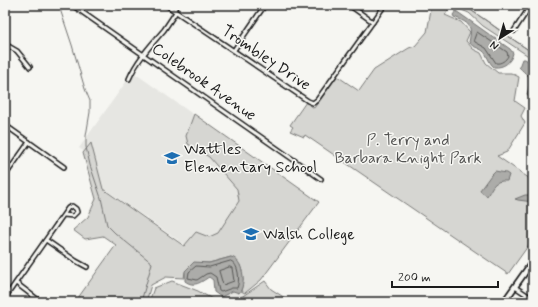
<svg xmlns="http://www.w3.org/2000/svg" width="538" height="307" font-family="Mynerve,sans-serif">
<rect width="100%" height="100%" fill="#f6f6f2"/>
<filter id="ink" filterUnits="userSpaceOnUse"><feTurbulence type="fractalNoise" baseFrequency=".025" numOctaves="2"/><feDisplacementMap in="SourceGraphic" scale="8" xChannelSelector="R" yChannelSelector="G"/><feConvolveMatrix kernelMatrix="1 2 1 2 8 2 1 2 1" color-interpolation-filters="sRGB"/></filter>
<g filter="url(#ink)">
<!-- built -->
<polygon fill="#e6e6e2" points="133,72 313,199 239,302 216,302 233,278 97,184 88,154 79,148"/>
<!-- green -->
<g fill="#d6d6d2" stroke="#797977">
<polygon points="432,5 465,6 533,53 533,59 483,26 469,13 454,7 450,7 445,15 461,22 470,32 466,41 473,49 481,53 486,63 498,73 511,73 519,77 515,101 525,108 521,116 525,123 507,152 497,156 533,181 533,239 508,274 305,135 304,137 290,131 293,127 290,125 306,102 314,108 337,76 359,91 374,70 409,48 415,46 427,32"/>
<polygon points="194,114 319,202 261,280 245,293 241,291 243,280 240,265 231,257 209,263 194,263 185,272 184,278 166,277 151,285 146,302 75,302 116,245 103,236 85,239 73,230 88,217 96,199 83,153 91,143 103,189 184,246 196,232 209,237 218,233 239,201 237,189 209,157 188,144 186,136"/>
<polygon points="172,281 198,291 214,300 227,302 149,302 154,288"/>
<polygon points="265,281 271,289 285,298 283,302 234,302"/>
</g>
<!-- water -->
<g fill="#acaca9" stroke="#727271">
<path d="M456,11L510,49L513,53C511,62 504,68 494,67C488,62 488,55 483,51C478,47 473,48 469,42C473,25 469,23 454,17L453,15Z"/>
<path d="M522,59H525L533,64V94L530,98L527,94C533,73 533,82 519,67Z"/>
<path d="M495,171L506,173L509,175L507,181C493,180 493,187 487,196L481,192L480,190L491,175Z"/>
<polygon points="525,195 533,195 533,202 518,200 515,199"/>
<path d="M231,257C243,259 247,285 239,293L233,291L221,297L214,292L213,280L209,277C201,282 194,288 185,281V271L194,262L209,263Z"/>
</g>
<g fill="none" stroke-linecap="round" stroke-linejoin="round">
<!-- shore -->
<g stroke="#565654" stroke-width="1">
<path d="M477,32L507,52L508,56C506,60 501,64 496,63L486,48L475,42L474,40Z"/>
<path d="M231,261C239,264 240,281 237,288H232L221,292L219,291L216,277L210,273L206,274L197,280L188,278L189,272L196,266L209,267Z"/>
<polygon points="230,267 232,268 234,281 223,285 219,271"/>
</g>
<!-- stream -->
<g stroke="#727271" stroke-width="1">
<polyline points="60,5 61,12 72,45 85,89 90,101 90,112 86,136 86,147 90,165 101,198 107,225 115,233 152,263 141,302"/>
<polyline points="463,5 487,21 499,30 533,53"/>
</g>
<defs>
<g id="minor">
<polyline points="72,5 321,179"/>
<polyline points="166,5 308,101 313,103 317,100 385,5"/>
<polyline points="349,5 373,22"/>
<polyline points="174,10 177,5"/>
<polyline points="514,31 531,5"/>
<polyline points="5,44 17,51 30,67"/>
<polyline points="234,50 265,5"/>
<path d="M129,79C137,60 151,45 164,30C168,24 172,18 176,12"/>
<polyline points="5,125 64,167"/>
<polyline points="5,176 29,142"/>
<polyline points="46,240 76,261 87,267"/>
<polyline points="16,283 41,302"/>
<polyline points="515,287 533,299"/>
<polyline points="5,298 68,208 72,206 76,209 77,212 73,216 64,215"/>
</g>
<polyline id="secondary" points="504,302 533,261"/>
</defs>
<!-- minor casing -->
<use href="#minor" stroke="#1c1c1c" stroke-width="6"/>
<!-- secondary casing -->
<use href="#secondary" stroke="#1c1c1c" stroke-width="8"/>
<!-- minor -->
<use href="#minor" stroke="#f6f6f2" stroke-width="3"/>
<!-- secondary -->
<use href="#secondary" stroke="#f6f6f2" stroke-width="4.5"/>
</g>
</g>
<!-- icons -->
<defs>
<symbol id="school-bare" viewBox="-9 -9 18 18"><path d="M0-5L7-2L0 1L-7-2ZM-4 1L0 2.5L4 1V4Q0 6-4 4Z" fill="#1f6fb2" stroke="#f6f6f2" stroke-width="2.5" paint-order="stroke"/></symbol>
<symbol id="university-bare" viewBox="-9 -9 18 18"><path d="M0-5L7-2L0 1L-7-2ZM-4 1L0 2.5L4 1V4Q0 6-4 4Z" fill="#1f6fb2" stroke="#f6f6f2" stroke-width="2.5" paint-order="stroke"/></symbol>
</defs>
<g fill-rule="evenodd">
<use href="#school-bare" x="161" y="147" width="22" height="22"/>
<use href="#university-bare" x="240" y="223" width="22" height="22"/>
</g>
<g text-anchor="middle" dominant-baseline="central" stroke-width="3" stroke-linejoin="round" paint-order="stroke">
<!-- street labels -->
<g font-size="16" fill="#1c1c1c" stroke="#f6f6f2">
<text transform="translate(266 58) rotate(34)">Trombley Drive</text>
<text transform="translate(204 82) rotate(35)">Colebrook Avenue</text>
</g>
<!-- park labels -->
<g font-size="16" fill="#545453" stroke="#f6f6f2">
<text x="408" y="140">P. Terry and<tspan x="408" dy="18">Barbara Knight Park</tspan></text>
</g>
<!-- poi labels -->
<g font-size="16" fill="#1c1c1c" stroke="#f6f6f2" text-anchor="start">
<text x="184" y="149">Wattles<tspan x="184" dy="18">Elementary School</tspan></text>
<text x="263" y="234">Walsh College</text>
</g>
</g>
<!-- margin -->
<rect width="538" height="307" fill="none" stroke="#f6f6f2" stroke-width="20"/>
<rect x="10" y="10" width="518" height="287" fill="none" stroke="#1c1c1c" stroke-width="1.5" filter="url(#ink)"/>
<!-- north arrow -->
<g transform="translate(500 38) rotate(217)" stroke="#f6f6f2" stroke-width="3" paint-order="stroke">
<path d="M0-3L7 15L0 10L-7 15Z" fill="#1c1c1c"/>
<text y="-6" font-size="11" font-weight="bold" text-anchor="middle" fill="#1c1c1c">N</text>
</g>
<!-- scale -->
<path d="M392 281v6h106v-6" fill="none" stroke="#1c1c1c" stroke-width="2"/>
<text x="398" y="281" font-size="12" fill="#1c1c1c" stroke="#f6f6f2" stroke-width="3" paint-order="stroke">200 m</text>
</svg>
